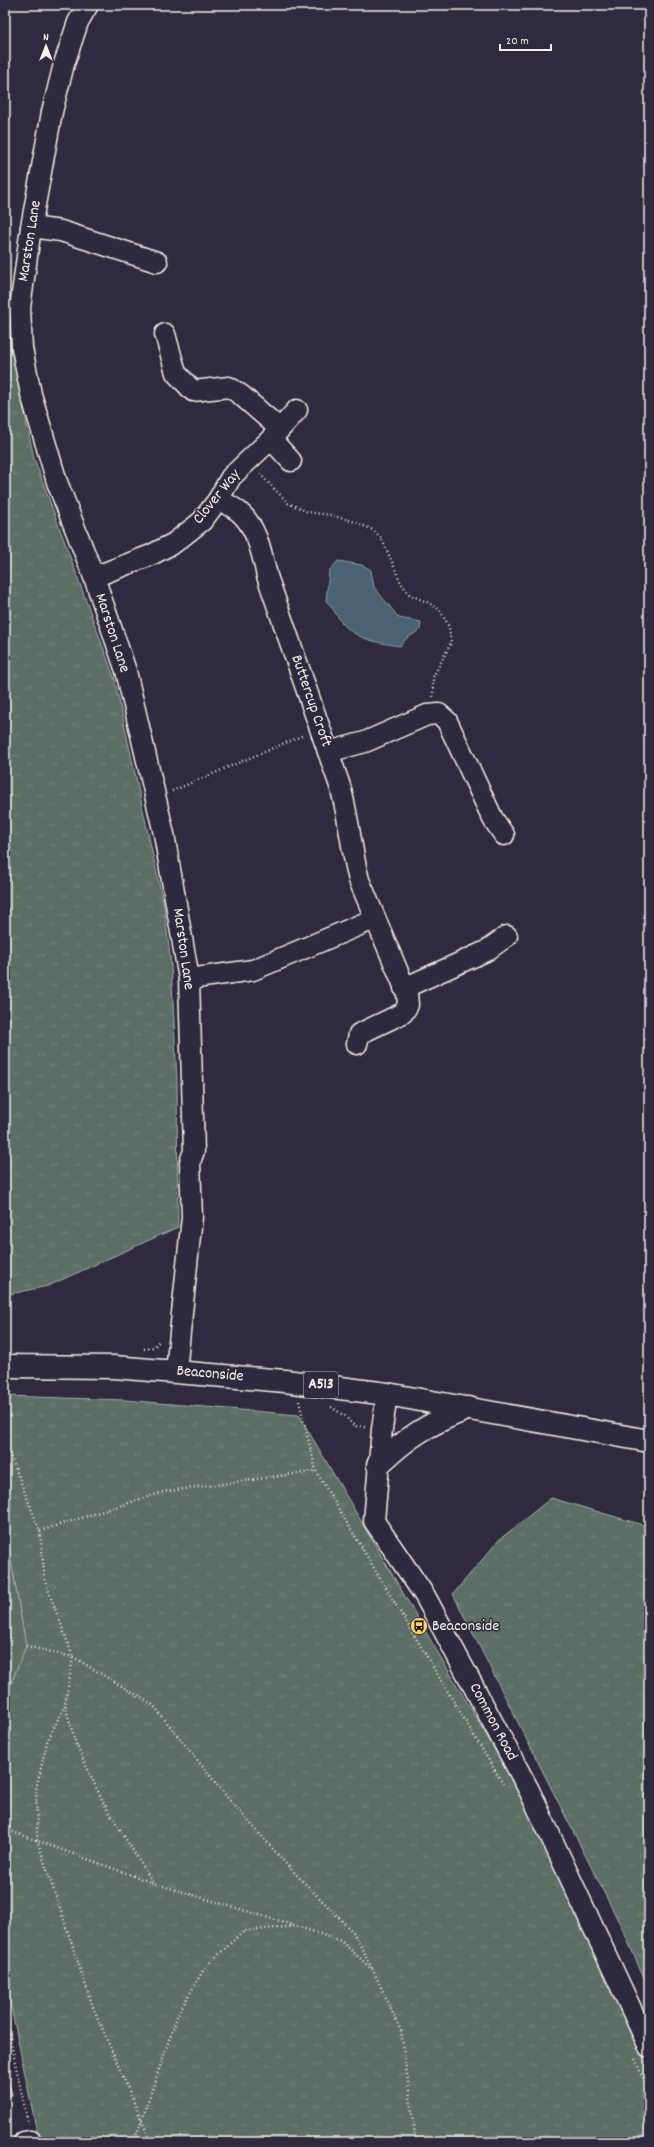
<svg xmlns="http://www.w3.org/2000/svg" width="654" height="2147" font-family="Dekko,sans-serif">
<defs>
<pattern id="grass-tufts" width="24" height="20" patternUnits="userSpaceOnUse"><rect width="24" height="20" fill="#5b6e66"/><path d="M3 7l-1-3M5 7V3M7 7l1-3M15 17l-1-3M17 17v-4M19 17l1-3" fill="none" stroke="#73837c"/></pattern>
<pattern id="building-back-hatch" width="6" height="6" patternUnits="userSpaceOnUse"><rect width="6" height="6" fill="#766065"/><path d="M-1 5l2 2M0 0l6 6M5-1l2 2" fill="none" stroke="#8a777b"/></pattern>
</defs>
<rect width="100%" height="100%" fill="#2f2a3d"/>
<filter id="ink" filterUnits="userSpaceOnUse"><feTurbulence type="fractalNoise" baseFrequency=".025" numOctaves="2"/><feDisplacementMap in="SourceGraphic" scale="8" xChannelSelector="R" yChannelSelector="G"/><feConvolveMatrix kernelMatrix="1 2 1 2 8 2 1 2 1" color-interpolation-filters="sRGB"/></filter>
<g filter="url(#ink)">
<!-- grass -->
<g fill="url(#grass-tufts)" stroke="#a8b0a7">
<polygon points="7,330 34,458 114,677 164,906 171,964 177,1080 178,1227 48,1286 5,1295 5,331"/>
<polygon points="5,1396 124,1400 299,1415 520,1793 649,2069 649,2142 39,2142 5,1978 5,1698 26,1646 5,1527"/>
<polygon points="551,1498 643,1525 649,1532 649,1990 623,1930 453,1594 499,1540"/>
</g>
<!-- park -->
<polygon fill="#5b6e66" stroke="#a8b0a7" points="5,1527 26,1646 5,1698"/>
<!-- water -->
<path fill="#4b6473" stroke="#8f9ca2" d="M338,561L362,565L371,570L374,587L399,618L421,622L420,630L406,639L400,646C379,643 357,640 342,623C336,616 334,608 326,601L329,571Z"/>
<!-- building -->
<polygon fill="url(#building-back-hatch)" stroke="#f4f1e8" points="5,2072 6,2072 12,2095 5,2096"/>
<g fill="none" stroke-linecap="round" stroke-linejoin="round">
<defs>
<g id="minor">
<polyline points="88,5 78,22 64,64 52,112 31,227 20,308 22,348 31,394 57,482 94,577 126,671 164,834 189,979 194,1151 190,1162 192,1217 176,1371"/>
<polyline points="31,227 61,231 157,262"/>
<polyline points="165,334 176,373 193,391 229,387 241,395 280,429"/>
<polyline points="271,439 291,461"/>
<path d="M218,500C224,503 232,506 238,511C257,526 262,554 267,576L340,786C349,817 351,849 359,880L407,993L408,1005L403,1013L359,1034L357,1044"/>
<polyline points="94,577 151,555 174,543 202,521 218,500 231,477 271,439 297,410"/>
<polyline points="328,752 365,742 427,715 439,714 447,721 493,819 504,835"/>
<polyline points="189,979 253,970 374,919"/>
<polyline points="404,988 486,951 507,936"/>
<polyline points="387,1394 382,1429 374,1521 425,1596 529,1790 649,2047"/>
<polyline points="24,2142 31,2141"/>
</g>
<g id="highway">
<polyline points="5,1366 114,1367 285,1381 387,1394 649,1441"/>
<path d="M378,1465C410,1435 428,1424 469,1408"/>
</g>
</defs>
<!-- minor casing -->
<use href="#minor" stroke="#f4f1e8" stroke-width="23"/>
<!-- highway casing -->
<use href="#highway" stroke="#f4f1e8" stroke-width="25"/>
<!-- path -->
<g stroke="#f4f1e8" stroke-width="2.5" stroke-dasharray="1 3" stroke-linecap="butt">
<polyline points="260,474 288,503 308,512 330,515 355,522 373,530 382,539 401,583 410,595 427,602 440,610 449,627 451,643 433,677 433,697"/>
<polyline points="172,791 304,735"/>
<polyline points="144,1349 154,1347 160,1340"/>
<polyline points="5,1394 5,1392"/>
<polyline points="299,1401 316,1471 503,1784"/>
<polyline points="331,1407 345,1416 354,1426 365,1427"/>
<polyline points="5,1442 40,1531 45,1581 73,1657 65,1705 76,1744 103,1802 153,1883"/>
<polyline points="40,1531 163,1492 316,1471"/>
<polyline points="26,1646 73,1657 153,1705 227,1797 287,1865 353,1932 372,1968"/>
<polyline points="65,1705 47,1742 36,1789 37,1840 93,2007 151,2142"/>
<polyline points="5,1829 153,1883 293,1925"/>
<polyline points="5,2014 28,2124"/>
<polyline points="635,2059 649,2092"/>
<polyline points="134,2142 178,2014 205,1967 244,1931 296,1926 341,1941 373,1970 401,2031 416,2142"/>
</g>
<!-- minor -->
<use href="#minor" stroke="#2f2a3d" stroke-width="20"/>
<!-- highway -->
<use href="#highway" stroke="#2f2a3d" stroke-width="22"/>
</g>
</g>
<!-- icons -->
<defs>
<symbol id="bus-disc" viewBox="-11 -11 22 22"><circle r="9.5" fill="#ffd166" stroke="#2f2a3d"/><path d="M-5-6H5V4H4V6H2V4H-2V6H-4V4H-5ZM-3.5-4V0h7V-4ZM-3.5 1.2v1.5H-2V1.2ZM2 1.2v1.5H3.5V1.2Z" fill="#111"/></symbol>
</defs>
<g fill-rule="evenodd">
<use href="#bus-disc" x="409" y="1616" width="20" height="20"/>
</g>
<g text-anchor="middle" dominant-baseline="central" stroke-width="3" stroke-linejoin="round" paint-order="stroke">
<!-- shield labels -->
<rect fill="#2f2a3d" stroke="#b9b5b5" stroke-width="1" x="304" y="1372" width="34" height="26" rx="3"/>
<g font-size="15" font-weight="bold" fill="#f4f1e8">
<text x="321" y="1385">A513</text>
</g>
<!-- street labels -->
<g font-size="16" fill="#f4f1e8" stroke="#2f2a3d">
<text transform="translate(30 241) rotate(-81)">Marston Lane</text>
<text transform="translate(217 497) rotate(-51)">Clover Way</text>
<text transform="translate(112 633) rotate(72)">Marston Lane</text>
<text transform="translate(311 701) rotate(71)">Buttercup Croft</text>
<text transform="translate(183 949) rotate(82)">Marston Lane</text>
<text transform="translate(210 1374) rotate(5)">Beaconside</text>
<text transform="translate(493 1722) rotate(62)">Common Road</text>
</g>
<!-- poi labels -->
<g font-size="16" fill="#f4f1e8" stroke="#2f2a3d" text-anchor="start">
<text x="432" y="1626">Beaconside</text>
</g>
</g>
<!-- margin -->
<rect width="654" height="2147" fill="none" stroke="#2f2a3d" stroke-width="20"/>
<rect x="10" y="10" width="634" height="2127" fill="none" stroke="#f4f1e8" stroke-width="1.5" filter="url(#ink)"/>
<!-- north arrow -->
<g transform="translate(46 46)" stroke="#2f2a3d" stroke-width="3" paint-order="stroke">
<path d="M0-3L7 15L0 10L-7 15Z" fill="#f4f1e8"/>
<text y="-6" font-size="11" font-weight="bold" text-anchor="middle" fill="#f4f1e8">N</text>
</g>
<!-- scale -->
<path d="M500 44v6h51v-6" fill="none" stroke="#f4f1e8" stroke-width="2"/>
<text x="506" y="44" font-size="12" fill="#f4f1e8" stroke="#2f2a3d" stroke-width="3" paint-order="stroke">20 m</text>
</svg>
